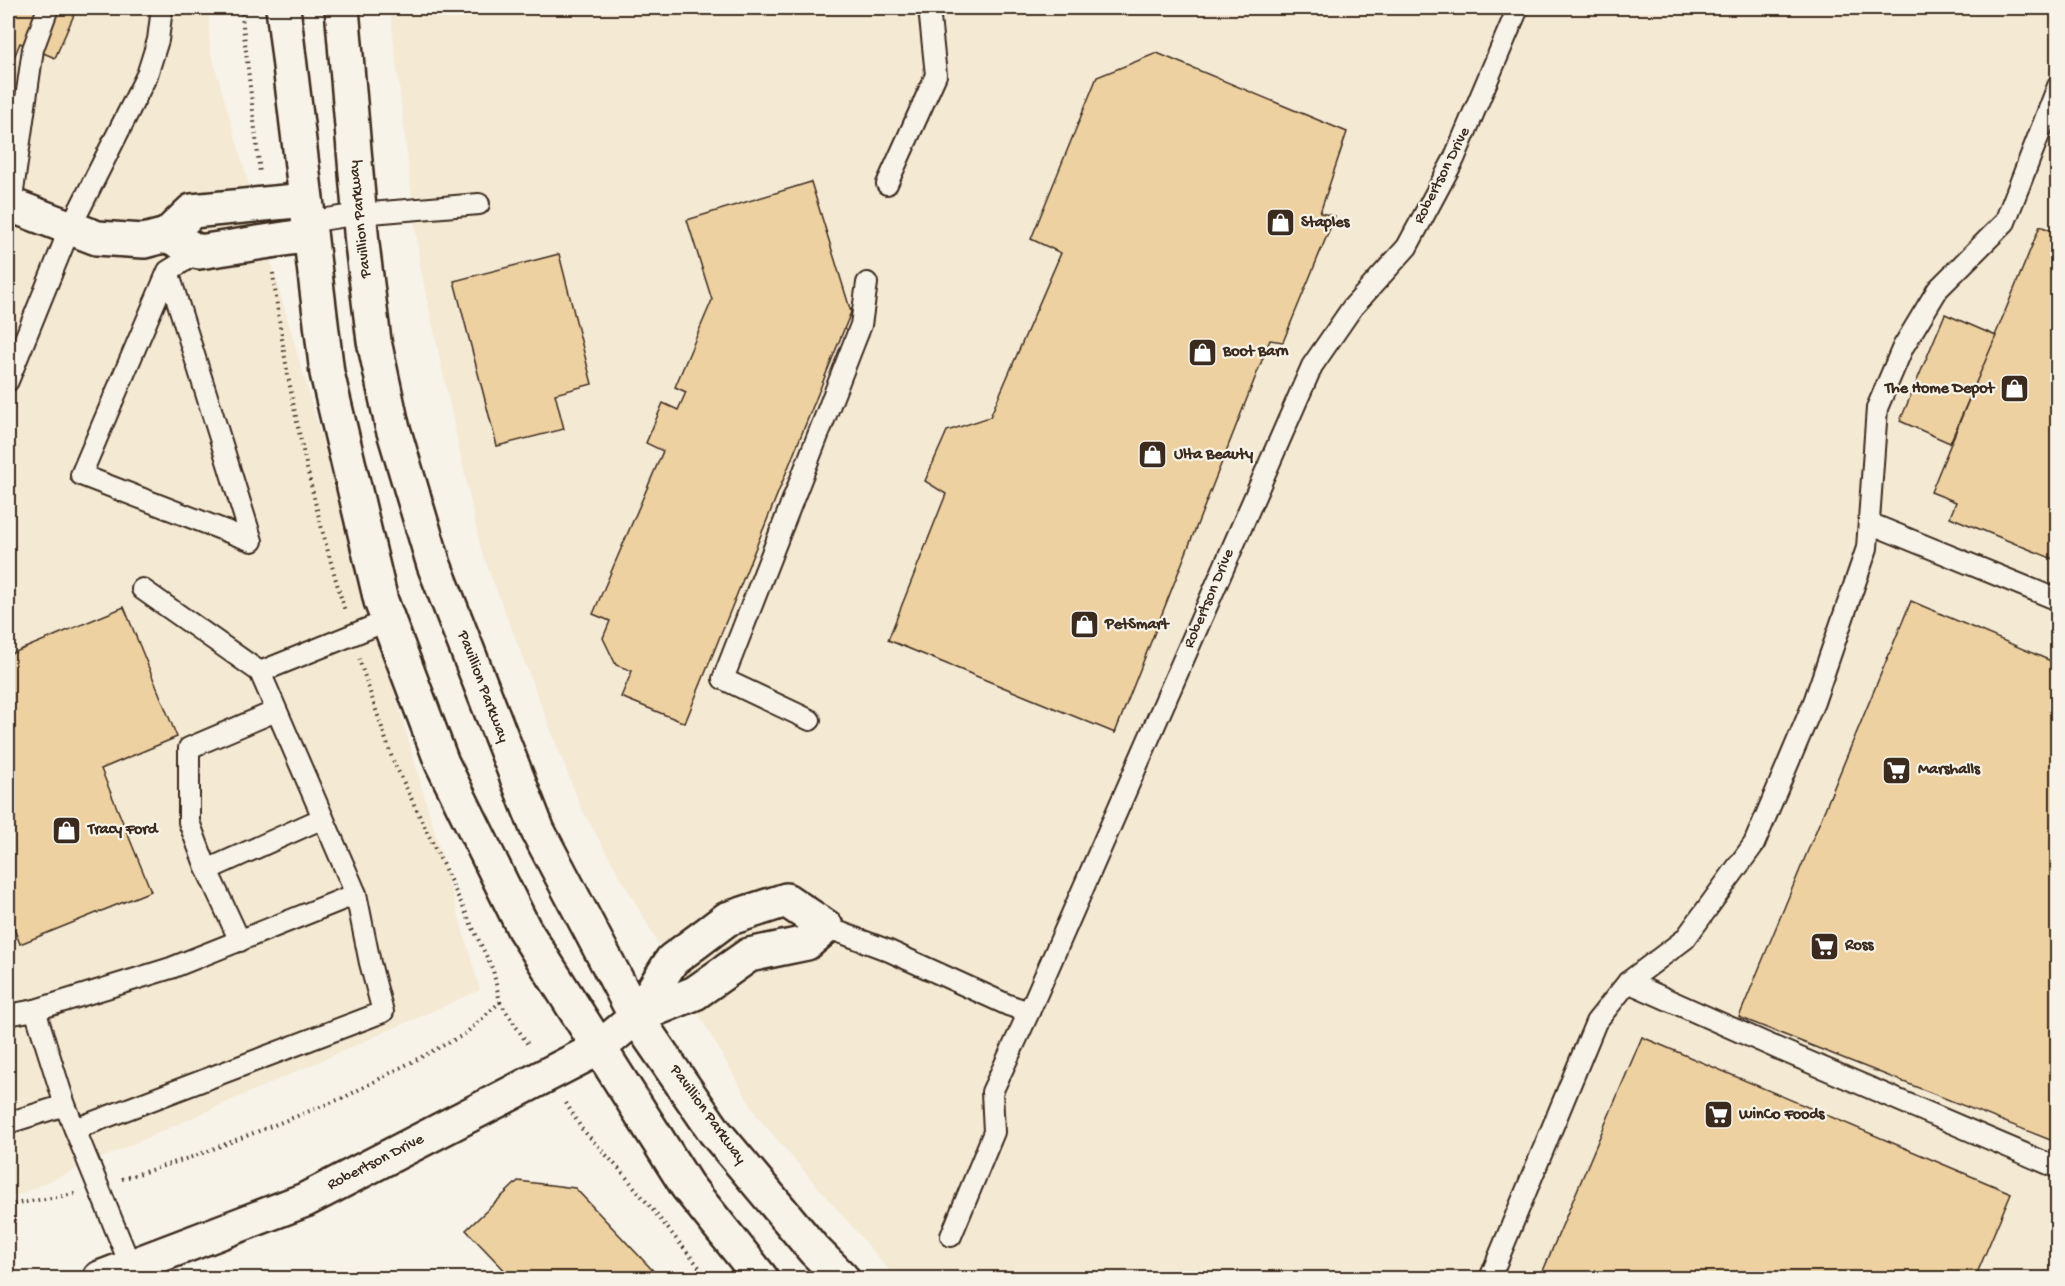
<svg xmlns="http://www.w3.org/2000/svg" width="2065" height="1286" font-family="'Gochi Hand',sans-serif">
<rect width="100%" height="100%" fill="#f7f3e8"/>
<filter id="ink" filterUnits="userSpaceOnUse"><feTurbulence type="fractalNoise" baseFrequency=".0167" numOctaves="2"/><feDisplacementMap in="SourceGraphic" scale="12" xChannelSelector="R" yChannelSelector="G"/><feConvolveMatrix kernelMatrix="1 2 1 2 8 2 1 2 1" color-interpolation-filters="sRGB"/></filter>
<g filter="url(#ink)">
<!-- built -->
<g fill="#f4e9d3">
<polygon points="8,8 208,8 210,49 480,990 16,1196 8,1196"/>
<polygon points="390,8 2057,8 2057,1278 896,1278 757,1116 581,808 481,550 420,266"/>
</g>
<!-- building -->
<g fill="#edd1a1" stroke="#3b2a1e" stroke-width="1.5">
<polygon points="8,8 77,8 55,58 20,43 8,72"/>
<polygon points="1157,53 1347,132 1320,213 1335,216 1283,342 1270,340 1115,733 888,640 946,494 925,481 947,431 990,417 1061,253 1031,239 1097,77"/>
<polygon points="811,182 851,312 685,723 621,697 632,671 616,665 603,638 610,621 593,614 663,451 646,443 663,403 678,410 686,392 675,387 712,300 687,220"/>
<polygon points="2040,226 2055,232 2058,227 2058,561 1950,517 1956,502 1931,492"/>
<polygon points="559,254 592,384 555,394 564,429 497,446 454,281"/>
<polygon points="1945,314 1996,336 1950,443 1900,421"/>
<polygon points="1911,601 2058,664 2058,1131 2053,1141 1739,1017"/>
<polygon points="124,607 177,737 101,769 151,891 20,944 8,913 8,655"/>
<polygon points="1642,1037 2011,1193 1975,1278 1540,1278"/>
<polygon points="518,1181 575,1188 660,1278 512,1278 466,1230"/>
</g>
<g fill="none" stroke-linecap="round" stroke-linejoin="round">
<defs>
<g id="service">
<polyline points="887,184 936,75 929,8"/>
<polyline points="11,205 33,49 48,8"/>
<polyline points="308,222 359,214 479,204"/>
<polyline points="168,271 252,541 81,475 168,271 199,252"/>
<polyline points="8,381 70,228 147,75 158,40 162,8"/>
<polyline points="1869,523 2058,600"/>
<polyline points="142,589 260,672"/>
<polyline points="810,720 723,679 861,325 867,283"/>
<polyline points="207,870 323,818"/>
<polyline points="826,927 887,950 1008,1005 1029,1012 1312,366 1352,308 1407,247 1454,159 1518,8"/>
<polyline points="240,941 207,870 189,822 189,748 276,711"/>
<polyline points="1628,982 1781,1050 2058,1168"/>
<polyline points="35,1010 171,968 356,894 260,672 389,620"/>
<polyline points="8,1015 35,1010 65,1105"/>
<polyline points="8,1123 65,1105 131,1267"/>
<polyline points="75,1129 383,1012 370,963 356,894"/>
<polyline points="951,1236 994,1132 992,1092 1029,1012"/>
<polyline points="1490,1278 1596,1022 1628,982 1685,939 1754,844 1814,702 1867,548 1877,408 1903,347 1938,289 2005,222 2058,86"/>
</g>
<g id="minor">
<polyline points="8,204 97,238 144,241 167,235 192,211 306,200"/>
<polyline points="167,235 199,252 310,235"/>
<polyline points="599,1048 636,1017 695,993 749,955 807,943 826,927 786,900 727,919 687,949 672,960 636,1017"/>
</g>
<polyline id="tertiary" points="100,1278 305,1200 599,1048"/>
<g id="secondary">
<polyline points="283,8 327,373 381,601 442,763 524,929 687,1186 761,1278"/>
<polyline points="342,8 362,244 374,341 392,425 434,565 538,831 636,1017 715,1132 814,1250 842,1278"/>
</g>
</defs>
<!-- service casing -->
<use href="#service" stroke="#3b2a1e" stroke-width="24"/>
<!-- minor casing -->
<use href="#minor" stroke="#3b2a1e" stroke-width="38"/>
<!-- tertiary casing -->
<use href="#tertiary" stroke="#3b2a1e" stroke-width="38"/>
<!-- secondary casing -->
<use href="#secondary" stroke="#3b2a1e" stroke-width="38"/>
<!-- path -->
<g stroke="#3b2a1e" stroke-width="4" stroke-dasharray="1.5 4.5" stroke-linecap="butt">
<polyline points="241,8 260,173"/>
<path d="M273,273C286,387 312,501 345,611"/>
<polyline points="500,1002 529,1046"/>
<polyline points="566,1103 582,1129 622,1172 708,1278"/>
<polyline points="122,1179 195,1156 343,1098 465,1034 500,1002 493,970 392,758 359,659"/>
<polyline points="8,1205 75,1194"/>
</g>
<!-- service -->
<use href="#service" stroke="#f7f3e8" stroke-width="20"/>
<!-- minor -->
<use href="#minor" stroke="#f7f3e8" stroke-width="33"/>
<!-- tertiary -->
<use href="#tertiary" stroke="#f7f3e8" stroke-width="33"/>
<!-- secondary -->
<use href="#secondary" stroke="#f7f3e8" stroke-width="33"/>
</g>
</g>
<!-- icons -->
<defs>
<symbol id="shop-square" viewBox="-11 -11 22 22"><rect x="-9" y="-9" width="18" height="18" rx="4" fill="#3b2a1e" stroke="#f7f3e8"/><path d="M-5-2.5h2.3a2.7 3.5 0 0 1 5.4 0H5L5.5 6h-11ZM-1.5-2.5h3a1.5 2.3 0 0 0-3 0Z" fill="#fff"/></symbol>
<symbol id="supermarket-square" viewBox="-11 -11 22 22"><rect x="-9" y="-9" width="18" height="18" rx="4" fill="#3b2a1e" stroke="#f7f3e8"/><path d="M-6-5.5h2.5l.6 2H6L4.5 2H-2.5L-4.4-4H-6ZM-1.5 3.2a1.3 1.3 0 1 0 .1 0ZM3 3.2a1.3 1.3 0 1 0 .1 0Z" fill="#fff"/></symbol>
</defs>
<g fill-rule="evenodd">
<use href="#shop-square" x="1264" y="206" width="33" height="33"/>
<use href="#shop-square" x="1186" y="336" width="33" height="33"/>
<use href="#shop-square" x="1998" y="372" width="33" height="33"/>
<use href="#shop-square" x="1136" y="438" width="33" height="33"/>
<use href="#shop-square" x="1068" y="608" width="33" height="33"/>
<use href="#supermarket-square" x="1880" y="754" width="33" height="33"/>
<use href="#shop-square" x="50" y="814" width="33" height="33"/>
<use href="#supermarket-square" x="1808" y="930" width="33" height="33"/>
<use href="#supermarket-square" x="1702" y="1098" width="33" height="33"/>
</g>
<g text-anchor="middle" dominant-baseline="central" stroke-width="4.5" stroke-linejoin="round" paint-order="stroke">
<!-- street labels -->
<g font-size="16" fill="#3b2a1e" stroke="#f7f3e8">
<text transform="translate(1443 176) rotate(-63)">Robertson Drive</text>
<text transform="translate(361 219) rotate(-96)">Pavillion Parkway</text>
<text transform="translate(1210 599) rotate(-67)">Robertson Drive</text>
<text transform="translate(482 687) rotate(69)">Pavillion Parkway</text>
<text transform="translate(707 1115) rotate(54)">Pavillion Parkway</text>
<text transform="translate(376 1163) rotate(-27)">Robertson Drive</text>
</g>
<!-- poi labels -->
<g font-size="16" font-weight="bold" fill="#3b2a1e" stroke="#f7f3e8" text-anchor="start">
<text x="1301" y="223">Staples</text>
<text x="1223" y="352">Boot Barn</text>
<text x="1994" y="389" text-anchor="end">The Home Depot</text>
<text x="1174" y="455">Ulta Beauty</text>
<text x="1105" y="625">PetSmart</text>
<text x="1918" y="770">Marshalls</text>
<text x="88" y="830">Tracy Ford</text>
<text x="1845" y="946">Ross</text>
<text x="1739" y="1115">WinCo Foods</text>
</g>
</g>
<!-- margin -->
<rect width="2065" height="1286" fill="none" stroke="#f7f3e8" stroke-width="30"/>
<rect x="15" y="15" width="2035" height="1256" fill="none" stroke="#3b2a1e" stroke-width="2" filter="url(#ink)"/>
</svg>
